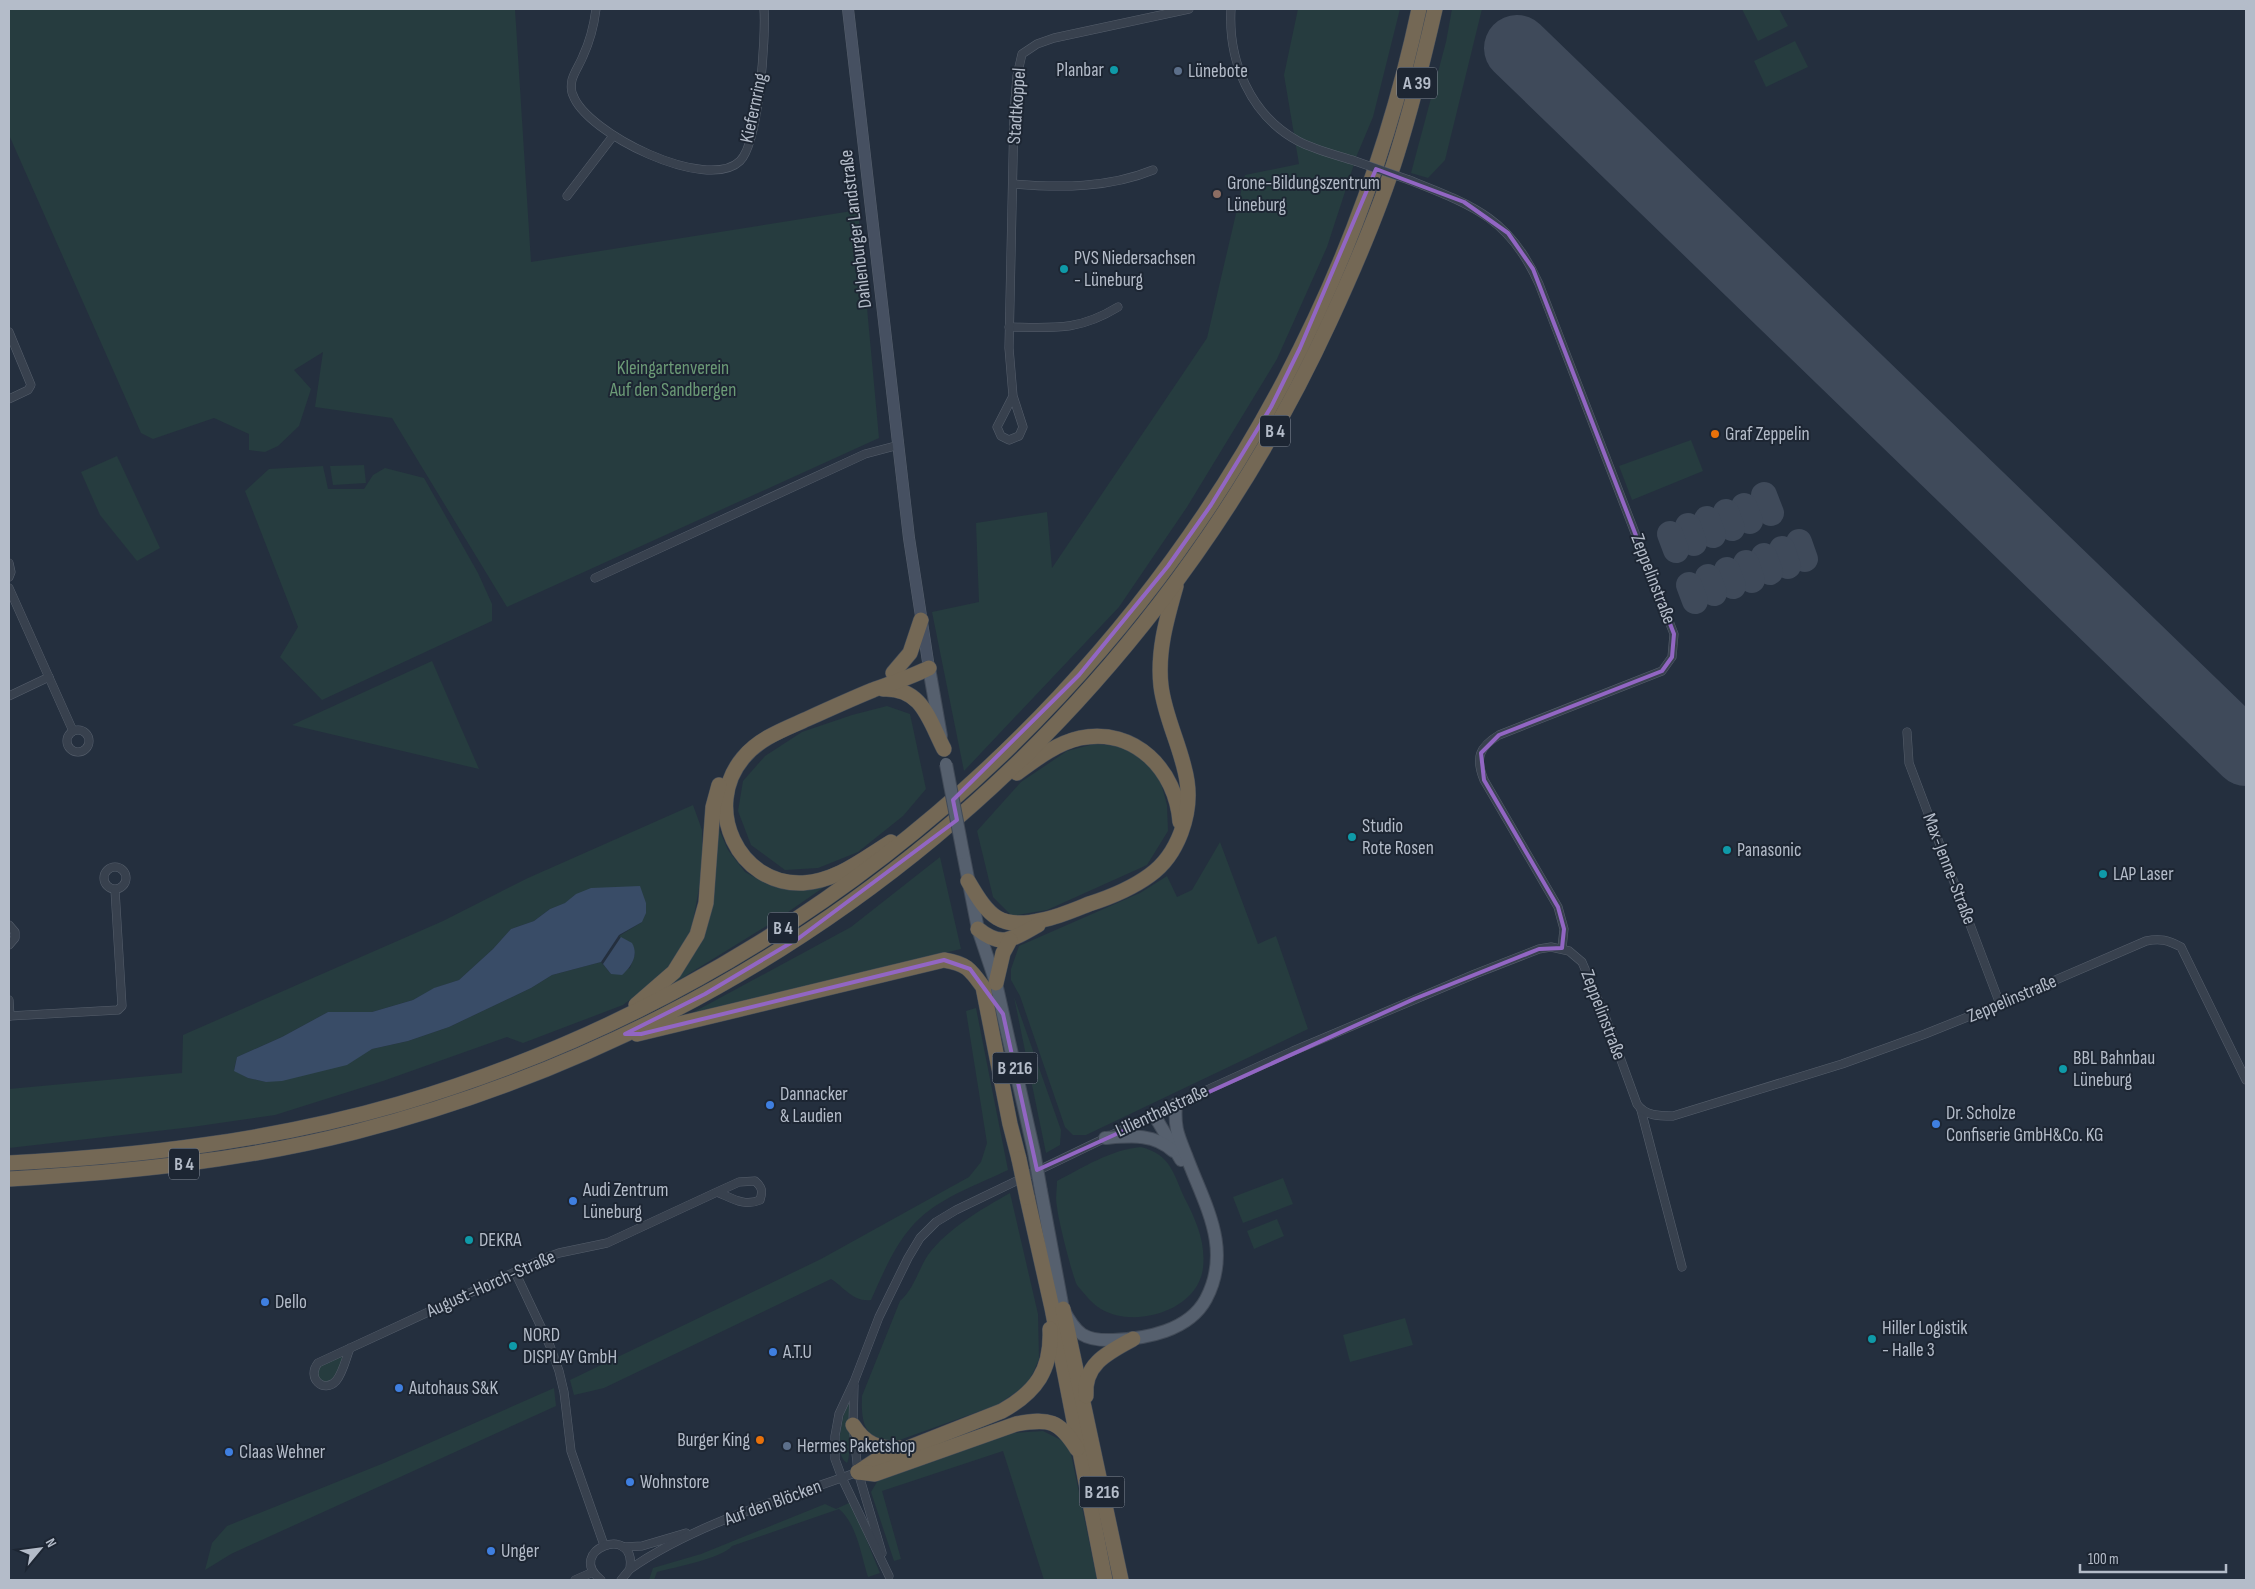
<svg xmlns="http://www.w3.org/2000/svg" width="2255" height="1589" font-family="'Sofia Sans Condensed',sans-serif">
<rect width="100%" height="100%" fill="#242f3e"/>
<!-- green -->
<g fill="#263c3f" fill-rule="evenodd">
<polygon points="10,9 515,9 531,262 858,210 879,438 507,607 392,418 315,407 323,352 294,370 311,389 299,426 278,446 265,452 249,450 249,434 214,418 153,439 141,433 9,135"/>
<polygon points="1298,9 1400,9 1373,117 1357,155 1327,247 1277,359 1187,507 1119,607 964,771 932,612 979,602 976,523 1047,512 1052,568 1207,338 1245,175 1299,164 1284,75"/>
<polygon points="1452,9 1482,9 1445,160 1428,178 1411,173 1446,42"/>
<polygon points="1742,9 1779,9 1788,26 1758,41"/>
<polygon points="1795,41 1808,67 1766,87 1754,61"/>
<polygon points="1691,440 1703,471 1632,500 1619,466"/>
<polygon points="117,456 160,548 137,561 100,515 81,472"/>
<polygon points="364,465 366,483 333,485 330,466"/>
<polygon points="323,466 328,489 364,489 373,475 385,468 424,478 478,573 492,604 492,621 322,700 280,657 298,627 245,491 269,469"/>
<polygon points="432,661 479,769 292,725"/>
<polygon points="887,706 910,714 926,789 903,816 858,852 818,868 785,870 751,845 738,811 743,781 765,756 802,732 852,715"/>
<polygon points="1094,744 1119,746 1145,759 1161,783 1167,805 1168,831 1147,865 1047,910 1012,916 993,897 977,831 1021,782 1067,751"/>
<path d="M693,805L702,830V872L691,932L670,969L623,1005L523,1043L507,1037L383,1081L275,1115L192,1127L9,1148V1089L182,1073L183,1035L443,921L528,878ZM576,894L642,922L619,936L635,954L630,968L611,974L601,962L552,975L531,988L449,1027L408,1041L372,1049L266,1082L248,1078L234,1070L237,1057L282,1037L328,1012H372L413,1000L435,988L459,980L493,949L511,929L534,921L550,909L566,903Z"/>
<polygon points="718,827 728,850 745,872 769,885 791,890 827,885 778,919 674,983 703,940 713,905"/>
<polygon points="1220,842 1258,944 1276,936 1308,1029 1086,1135 1073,1135 1065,1127 1020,996 1011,980 1011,969 1019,946 1140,893 1167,876 1177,897 1192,890"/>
<polygon points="940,857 961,949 692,1013 851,927"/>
<polygon points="1014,997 1061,1130 1060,1145 1046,1153"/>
<path d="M976,1008L1008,1170C979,1184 944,1196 920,1218C897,1239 884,1271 871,1300C853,1302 845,1288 831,1279L604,1388L574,1395L570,1380L821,1259L969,1177L981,1162L987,1143L966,1011Z"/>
<path d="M1141,1147C1171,1155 1173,1173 1185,1199C1196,1220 1206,1243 1203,1268C1198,1311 1134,1329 1101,1309C1093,1305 1083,1292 1077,1285C1073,1278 1058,1219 1057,1207C1055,1199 1057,1189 1057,1181C1084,1167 1110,1150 1141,1147Z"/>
<polygon points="1283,1178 1293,1204 1243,1223 1233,1197"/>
<path d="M1010,1193L1038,1314L1039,1359L1033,1373L1025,1386L997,1405L894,1442C864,1439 861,1424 862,1396L900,1301C914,1289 918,1270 928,1255C948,1228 982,1209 1010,1193Z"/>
<polygon points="1277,1219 1284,1236 1254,1249 1247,1231"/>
<polygon points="1405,1318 1413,1345 1350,1362 1343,1335"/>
<polygon points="350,1348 331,1385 318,1382 314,1368"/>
<polygon points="554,1388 556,1406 231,1554 205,1570 212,1543 227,1526 384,1463"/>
<path d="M850,1395C850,1408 852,1456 847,1463C831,1453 845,1409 850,1395Z"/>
<polygon points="1043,1431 1069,1444 1097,1580 1044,1580 1003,1451 882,1491 901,1559 894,1561 871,1492 877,1482 891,1472 1014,1433"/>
<path d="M851,1502L880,1573L868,1577C861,1555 857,1524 839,1509L732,1546C721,1559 675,1567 657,1572L654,1580H649L653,1568L701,1554L825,1504L836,1509Z"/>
</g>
<!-- water -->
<g fill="#394c67">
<polygon points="640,886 646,903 646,913 642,922 619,935 601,962 552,975 531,988 449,1027 408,1041 372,1049 347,1065 282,1081 266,1082 248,1078 234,1071 237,1057 282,1037 328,1012 372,1012 413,1000 434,988 459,980 493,949 511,929 534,921 550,909 565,903 576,894 591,888"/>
<path d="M621,937L632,943C639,955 631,967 622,975L611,974L603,964Z"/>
</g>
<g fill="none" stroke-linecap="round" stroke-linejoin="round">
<!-- taxiway -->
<g stroke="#3f4a5a" stroke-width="26">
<polyline points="1764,495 1771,513"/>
<polyline points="1744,506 1750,521"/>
<polyline points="1726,512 1732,528"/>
<polyline points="1707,519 1713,535"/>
<polyline points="1688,526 1694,543"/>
<polyline points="1670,534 1676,550"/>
<polyline points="1799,542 1805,559"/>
<polyline points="1782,549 1788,566"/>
<polyline points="1764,556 1770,572"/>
<polyline points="1746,563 1752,580"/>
<polyline points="1727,570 1733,586"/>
<polyline points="1708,577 1714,593"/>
<polyline points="1689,585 1695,601"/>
</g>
<!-- runway -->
<polyline stroke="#3f4a5a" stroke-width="66" points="1517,48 2246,753"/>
<defs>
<g id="street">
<path d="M596,9C594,25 590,41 583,56C580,64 574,72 572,80C571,84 571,92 573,95C586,133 707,193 740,161C759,142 766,37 764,9"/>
<path d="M1231,9C1228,61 1250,115 1298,141C1315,150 1336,155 1355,161"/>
<path d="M1409,180C1472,205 1510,218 1539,284L1674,634L1672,657L1662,671L1499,735C1479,747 1475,758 1484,780L1558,907L1564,929L1562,948"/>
<path d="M1013,184C1060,188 1109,188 1153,170"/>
<polyline points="567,196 613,136"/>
<path d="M1009,327C1054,328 1079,331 1118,307"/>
<polyline points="9,332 31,385 28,390 9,399"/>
<polyline points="1013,396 997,427 1001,436 1009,440 1019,436 1023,427 1013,396 1009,348 1014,113 1017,76 1022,54 1037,44 1054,38 1189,9"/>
<polyline points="9,563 11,572 9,577"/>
<polyline points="595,578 865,454 899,445"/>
<polyline points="9,588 73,731"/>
<polyline points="9,696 49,677"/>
<circle cx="78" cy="741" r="11"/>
<polyline points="1907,732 1909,763 2000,1004"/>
<circle cx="115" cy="878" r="11"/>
<polyline points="9,925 15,932 15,938 9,945"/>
<polyline points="9,1000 10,1016"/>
<polyline points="9,1016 118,1010 122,1006 115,890"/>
<polyline points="1641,1110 1682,1267"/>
<polyline points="515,1272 550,1346 559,1371 564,1392 571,1451 604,1545"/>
<path d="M350,1348C346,1358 343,1373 336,1381C324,1394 306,1378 318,1363L545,1258L559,1253L607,1243L717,1192C732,1198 744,1207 760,1200C763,1191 762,1187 755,1181L739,1182L717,1192"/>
<polyline points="854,1385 853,1425 858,1472 882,1553"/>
<polyline points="623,1547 642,1546 686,1533"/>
<path d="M630,1569C698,1522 781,1500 858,1472"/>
<path d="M889,1576L842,1478L835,1459V1436L839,1414L854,1382L879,1317L908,1258L920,1238L936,1222L956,1210L1176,1104L1293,1051L1475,974L1539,949L1551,947L1569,951L1582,962L1605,1016L1637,1104C1645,1116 1659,1116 1673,1116L1842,1064L1925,1034L2000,1004L2146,941C2160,938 2168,940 2181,947L2246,1080"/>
<polyline points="575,1580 593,1572"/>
<path d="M601,1580C564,1551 637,1522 630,1569L621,1580"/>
</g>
<polyline id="secondary" points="848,9 909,538 929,668"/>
<g id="primary">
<polyline points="929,668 941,736"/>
<polyline points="963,853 978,929 996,983 1034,1152"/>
<polyline points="1154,1115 1181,1160"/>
<path d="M1105,1138C1130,1136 1154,1133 1173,1151"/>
<path d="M1041,1191L1063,1309C1076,1334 1084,1341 1113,1340C1145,1339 1189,1331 1206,1299C1233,1248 1204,1204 1186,1155C1178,1135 1174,1127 1176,1104"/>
</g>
<g id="highway">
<polyline points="893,673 910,653 921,620"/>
<path d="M883,689C922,687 929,720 944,749"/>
<path d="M1017,773C1036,759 1057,743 1080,738C1135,727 1176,770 1180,822"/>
<path d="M891,842C863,859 837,881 803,883C738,886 702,807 743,758C759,738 785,729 807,719C829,709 851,699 873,690C892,683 911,677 929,668"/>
<path d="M968,881C989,917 1000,930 1042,920C1058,917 1074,910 1089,904C1111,897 1131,889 1150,875C1178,855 1192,814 1187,781C1182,748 1165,719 1161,686C1157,651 1167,618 1176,586"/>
<path d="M978,929C1002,949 1014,938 1038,925"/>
<polyline points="996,983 1003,953 1010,940"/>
<polyline points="636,1005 674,972 697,935 706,903 713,807 719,785"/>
<path d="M637,1034L944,960C967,964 970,969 983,987L1010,1124L1019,1159"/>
<path d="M9,1163C141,1156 271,1141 399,1104C912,953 1307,533 1419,9"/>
<path d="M9,1179C126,1172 242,1161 355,1132C788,1021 1143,727 1330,321C1355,267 1379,212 1397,154C1412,106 1424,57 1435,9"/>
<polyline points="1027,1197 1052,1308 1105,1580"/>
<polyline points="1063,1309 1121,1580"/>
<path d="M1086,1396C1083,1364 1109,1352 1133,1339"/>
<path d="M853,1425C865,1444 878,1449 900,1448"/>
<path d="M858,1472L875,1461L1002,1411C1036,1392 1052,1370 1050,1329"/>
<path d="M858,1472L875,1474L1016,1424C1049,1418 1059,1420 1077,1449"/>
</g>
</defs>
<!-- street casing -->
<use href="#street" stroke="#565f6c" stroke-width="9"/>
<!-- secondary casing -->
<use href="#secondary" stroke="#565f6c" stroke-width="12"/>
<!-- primary casing -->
<use href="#primary" stroke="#414a57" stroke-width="14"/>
<!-- highway casing -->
<use href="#highway" stroke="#434c59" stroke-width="16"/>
<!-- street -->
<use href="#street" stroke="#38414e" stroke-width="8"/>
<!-- secondary -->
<use href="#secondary" stroke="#465061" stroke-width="11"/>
<!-- primary -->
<use href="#primary" stroke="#56606e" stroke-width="12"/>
<!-- highway -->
<use href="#highway" stroke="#746855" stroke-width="15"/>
<defs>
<polyline id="street-bridge" points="1355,161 1409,180"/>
<g id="primary-bridge">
<polyline points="946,764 963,853"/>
<polyline points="1034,1152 1041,1191"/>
</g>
<polyline id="highway-bridge" points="1019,1159 1027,1197"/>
</defs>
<!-- street-bridge casing -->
<use href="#street-bridge" stroke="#565f6c" stroke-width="9" stroke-linecap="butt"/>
<!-- primary-bridge casing -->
<use href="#primary-bridge" stroke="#414a57" stroke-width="14" stroke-linecap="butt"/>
<!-- highway-bridge casing -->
<use href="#highway-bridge" stroke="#434c59" stroke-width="16" stroke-linecap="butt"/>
<!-- street-bridge -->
<use href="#street-bridge" stroke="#38414e" stroke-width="8"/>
<!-- primary-bridge -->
<use href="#primary-bridge" stroke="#56606e" stroke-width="12"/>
<!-- highway-bridge -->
<use href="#highway-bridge" stroke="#746855" stroke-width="15"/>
</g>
<!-- marked area -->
<path fill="none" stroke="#9266c3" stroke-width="4" stroke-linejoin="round" d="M1376,169L1464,202L1508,233L1533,269L1674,634L1672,657L1662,671L1499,735L1481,753L1484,780L1558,907L1564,929L1562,948L1539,949L1414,999L1037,1170L1003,1014L970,969L944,960L641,1034H625L705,994L799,938L957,820L953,800L1079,675L1168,566L1211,505L1271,407L1300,348Z"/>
<!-- markers -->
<g fill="#0f9aa8" stroke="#1d2633" stroke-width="2">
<circle cx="1114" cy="70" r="5"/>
<circle cx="1064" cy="269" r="5"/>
<circle cx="1352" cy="837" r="5"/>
<circle cx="1727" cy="850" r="5"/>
<circle cx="2103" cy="874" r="5"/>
<circle cx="2063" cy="1069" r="5"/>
<circle cx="469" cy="1240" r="5"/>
<circle cx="1872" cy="1339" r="5"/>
<circle cx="513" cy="1346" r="5"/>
</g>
<g fill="#5c6f8a" stroke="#1d2633" stroke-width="2">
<circle cx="1178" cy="71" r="5"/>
<circle cx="787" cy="1446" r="5"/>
</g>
<circle fill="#8d6e63" stroke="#1d2633" stroke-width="2" cx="1217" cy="194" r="5"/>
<g fill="#e8710a" stroke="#1d2633" stroke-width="2">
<circle cx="1715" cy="434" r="5"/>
<circle cx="760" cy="1440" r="5"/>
</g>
<g fill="#3f7fe0" stroke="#1d2633" stroke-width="2">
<circle cx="770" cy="1105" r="5"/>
<circle cx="1936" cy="1124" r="5"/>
<circle cx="573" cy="1201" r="5"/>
<circle cx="265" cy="1302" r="5"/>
<circle cx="773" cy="1352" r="5"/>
<circle cx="399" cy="1388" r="5"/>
<circle cx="229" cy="1452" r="5"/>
<circle cx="630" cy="1482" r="5"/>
<circle cx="491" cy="1551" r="5"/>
</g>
<g text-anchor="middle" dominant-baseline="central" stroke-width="4" stroke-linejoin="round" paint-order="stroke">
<!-- shield labels -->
<g fill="#1d2633" stroke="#878f9c" stroke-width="1">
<rect x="1397" y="67.5" width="40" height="31" rx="4"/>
<rect x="1260" y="415.5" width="30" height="31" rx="4"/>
<rect x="768" y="912.5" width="30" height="31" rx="4"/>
<rect x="992.5" y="1052.5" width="45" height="31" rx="4"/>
<rect x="169" y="1148.5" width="30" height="31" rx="4"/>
<rect x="1079.5" y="1476.5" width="45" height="31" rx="4"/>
</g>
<g font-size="18" font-weight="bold" fill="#b4bcc9">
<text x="1417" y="83">A 39</text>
<text x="1275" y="431">B 4</text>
<text x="783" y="928">B 4</text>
<text x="1015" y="1068">B 216</text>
<text x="184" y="1164">B 4</text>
<text x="1102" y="1492">B 216</text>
</g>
<!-- poi labels -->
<g font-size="19" fill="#b4bcc9" stroke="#1d2633" text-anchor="start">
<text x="1104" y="70" text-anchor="end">Planbar</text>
<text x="1188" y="71">Lünebote</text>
<text x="1227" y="183">Grone-Bildungszentrum<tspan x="1227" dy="22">Lüneburg</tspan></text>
<text x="1074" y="258">PVS Niedersachsen<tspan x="1074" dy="22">- Lüneburg</tspan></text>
<text x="1725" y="434">Graf Zeppelin</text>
<text x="1362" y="826">Studio<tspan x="1362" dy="22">Rote Rosen</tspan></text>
<text x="1737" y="850">Panasonic</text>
<text x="2113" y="874">LAP Laser</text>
<text x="2073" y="1058">BBL Bahnbau<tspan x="2073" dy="22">Lüneburg</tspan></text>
<text x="780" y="1094">Dannacker<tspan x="780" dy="22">&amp; Laudien</tspan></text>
<text x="1946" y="1113">Dr. Scholze<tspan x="1946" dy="22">Confiserie GmbH&amp;Co. KG</tspan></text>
<text x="583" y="1190">Audi Zentrum<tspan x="583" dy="22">Lüneburg</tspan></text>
<text x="479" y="1240">DEKRA</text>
<text x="275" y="1302">Dello</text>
<text x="1882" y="1328">Hiller Logistik<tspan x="1882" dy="22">- Halle 3</tspan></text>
<text x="523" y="1335">NORD<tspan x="523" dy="22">DISPLAY GmbH</tspan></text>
<text x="783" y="1352">A.T.U</text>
<text x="409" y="1388">Autohaus S&amp;K</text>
<text x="750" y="1440" text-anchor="end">Burger King</text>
<text x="797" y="1446">Hermes Paketshop</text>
<text x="239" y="1452">Claas Wehner</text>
<text x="640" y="1482">Wohnstore</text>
<text x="501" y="1551">Unger</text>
</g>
<!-- street labels -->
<g font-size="19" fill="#b4bcc9" stroke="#1d2633">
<text transform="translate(1017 106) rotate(-86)">Stadtkoppel</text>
<text transform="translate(754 108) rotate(-78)">Kiefernring</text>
<text transform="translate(856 229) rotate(-97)">Dahlenburger Landstraße</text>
<text transform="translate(1653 579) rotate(69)">Zeppelinstraße</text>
<text transform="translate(1949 869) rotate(69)">Max-Jenne-Straße</text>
<text transform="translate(2012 999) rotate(-23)">Zeppelinstraße</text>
<text transform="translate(1603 1015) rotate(69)">Zeppelinstraße</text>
<text transform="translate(1162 1111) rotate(-25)">Lilienthalstraße</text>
<text transform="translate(491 1284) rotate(-24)">August-Horch-Straße</text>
<text transform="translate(773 1503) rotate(-20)">Auf den Blöcken</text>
</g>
<!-- park labels -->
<g font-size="19" fill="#6b9a76" stroke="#1d2633">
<text x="673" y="368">Kleingartenverein<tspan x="673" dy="22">Auf den Sandbergen</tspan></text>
</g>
</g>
<!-- border -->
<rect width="2255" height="1589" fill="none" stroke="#b4bcc9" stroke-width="20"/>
<!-- north arrow -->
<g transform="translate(40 1549) rotate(61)" stroke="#1d2633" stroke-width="4" paint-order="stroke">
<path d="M0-4L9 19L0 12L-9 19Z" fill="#b4bcc9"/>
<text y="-8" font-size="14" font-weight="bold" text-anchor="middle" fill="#b4bcc9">N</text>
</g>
<!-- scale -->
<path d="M2080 1564v8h146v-8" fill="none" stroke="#b4bcc9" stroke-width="2.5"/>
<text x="2088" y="1564" font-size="15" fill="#b4bcc9" stroke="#1d2633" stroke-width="4" paint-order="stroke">100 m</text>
</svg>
